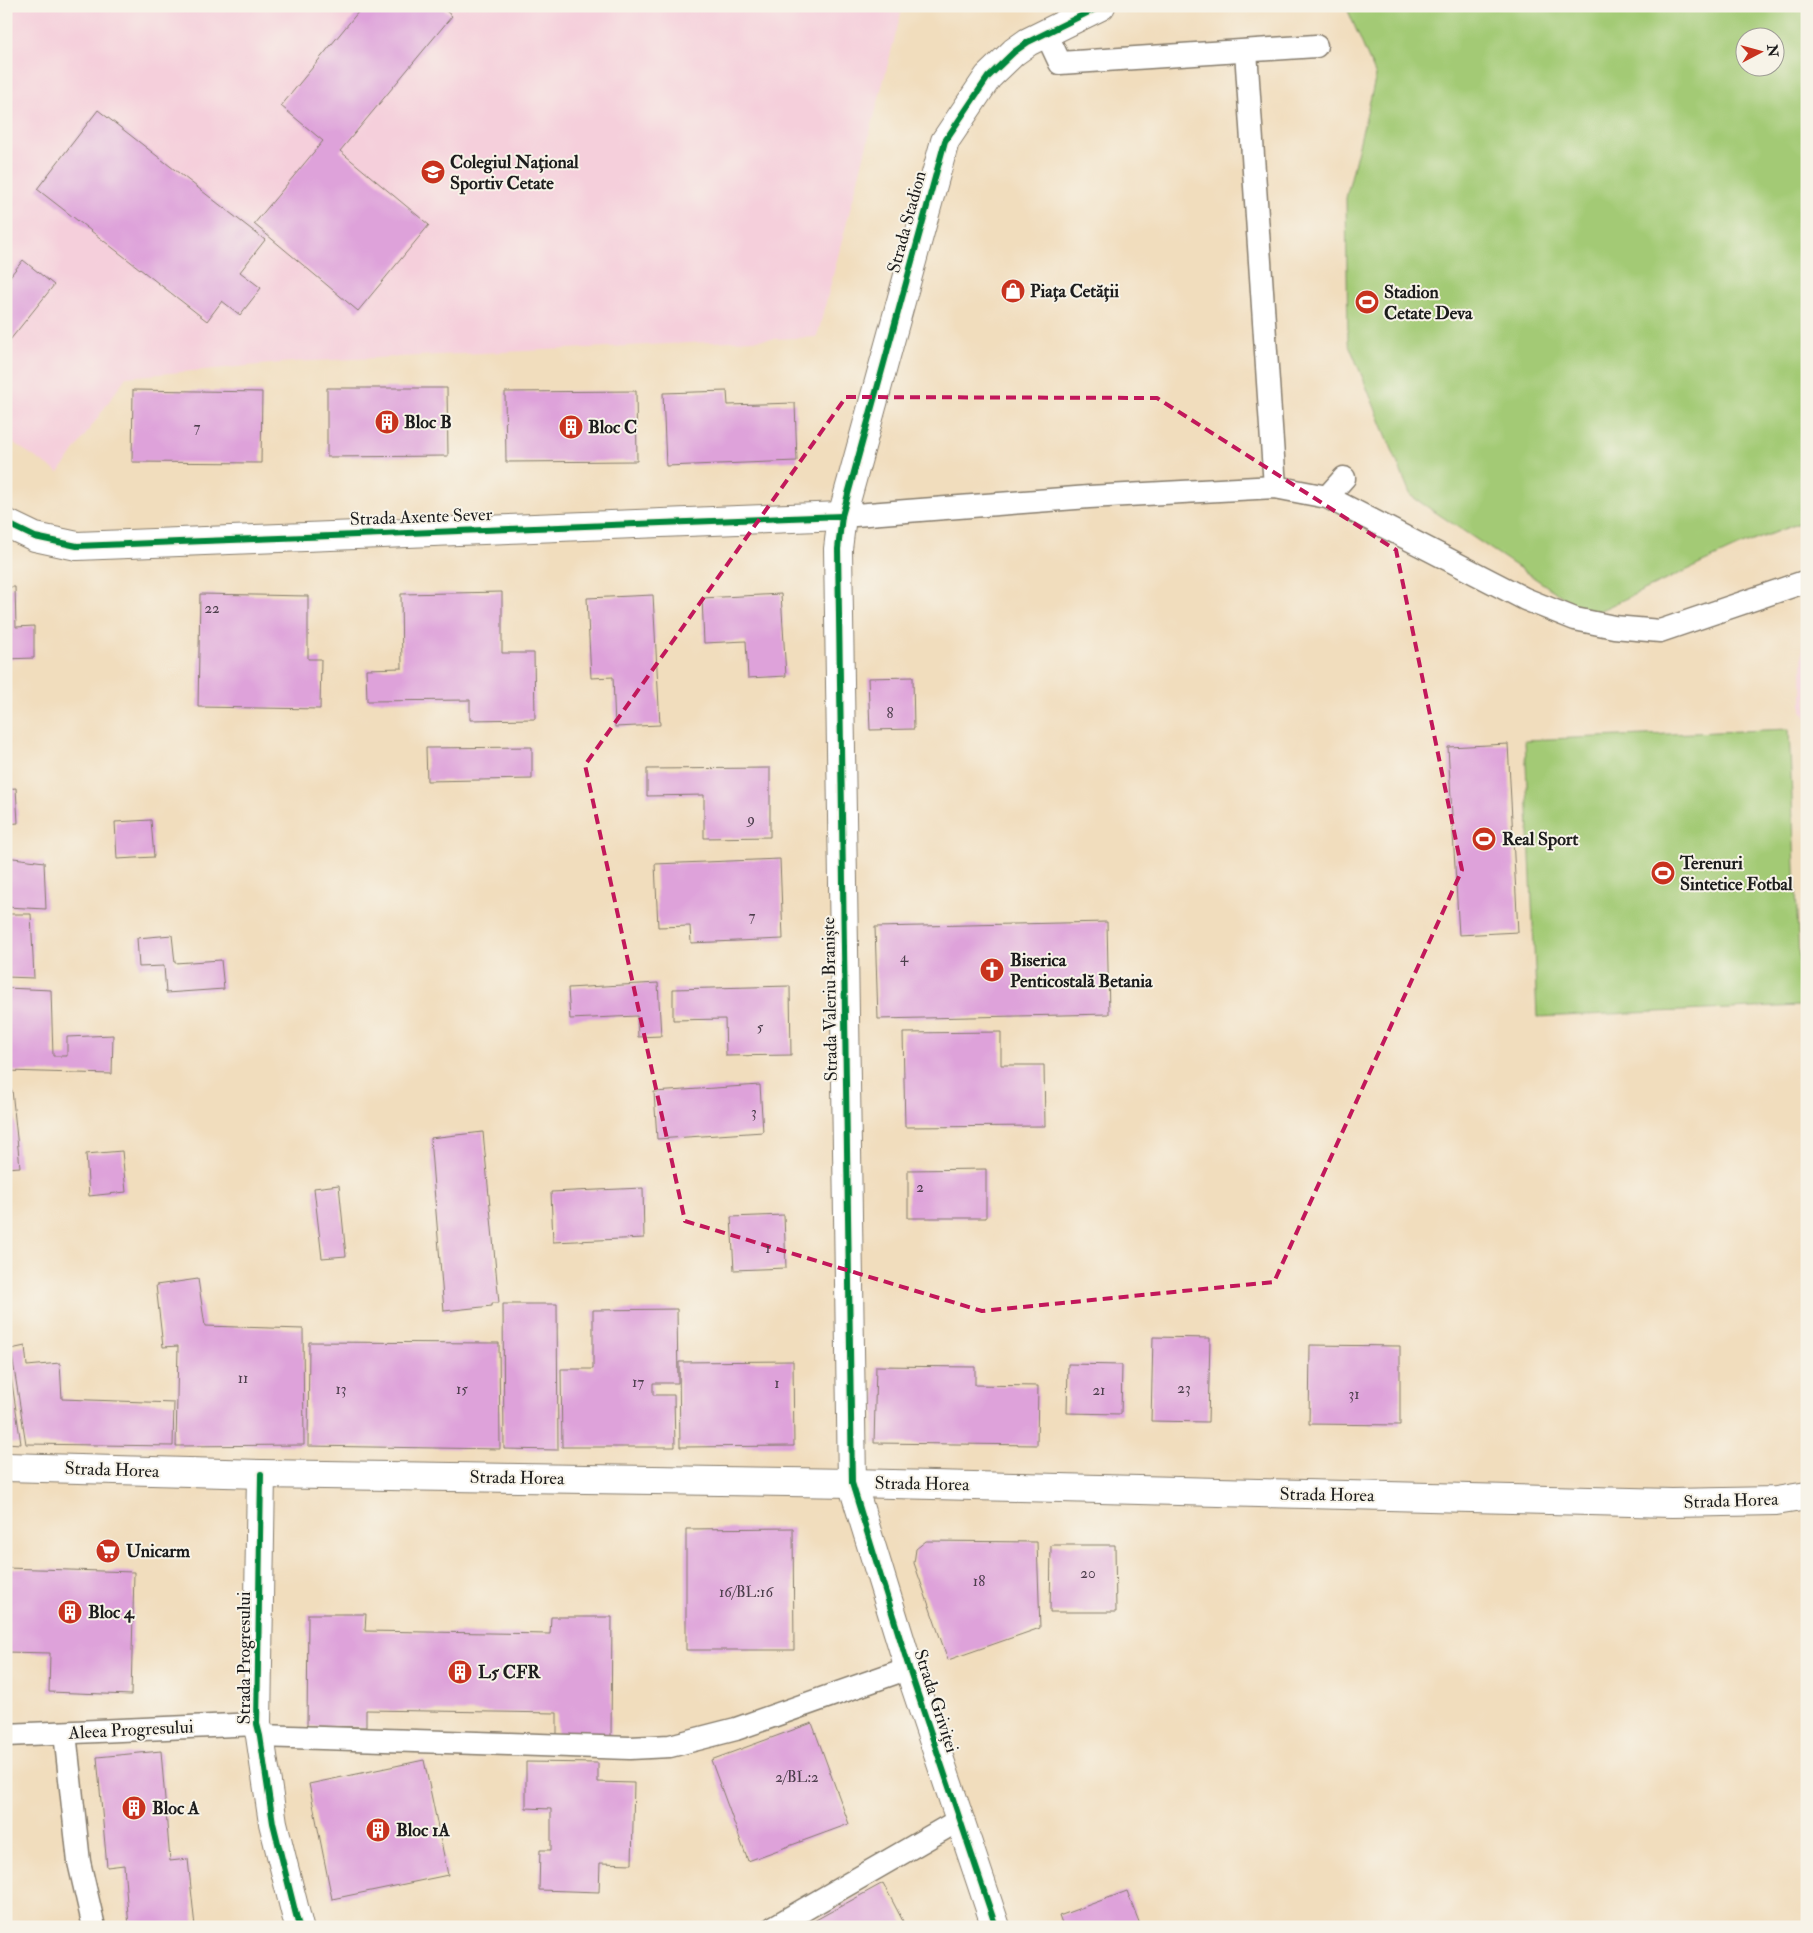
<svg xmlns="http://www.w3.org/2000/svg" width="1813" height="1933" font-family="'IM FELL Double Pica',serif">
<rect width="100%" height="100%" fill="#f7f3e8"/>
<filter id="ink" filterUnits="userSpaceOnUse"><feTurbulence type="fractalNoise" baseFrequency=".02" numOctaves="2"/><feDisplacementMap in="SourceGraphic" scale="10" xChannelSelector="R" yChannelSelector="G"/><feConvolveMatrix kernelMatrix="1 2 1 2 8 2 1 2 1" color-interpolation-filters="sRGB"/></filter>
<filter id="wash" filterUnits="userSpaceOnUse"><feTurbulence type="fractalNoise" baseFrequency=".0096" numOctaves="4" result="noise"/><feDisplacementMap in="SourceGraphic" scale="20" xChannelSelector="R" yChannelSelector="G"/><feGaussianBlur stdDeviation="1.12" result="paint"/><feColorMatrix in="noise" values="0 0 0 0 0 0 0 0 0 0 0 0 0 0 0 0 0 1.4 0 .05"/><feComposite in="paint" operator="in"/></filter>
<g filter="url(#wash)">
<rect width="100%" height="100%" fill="#f1ddbd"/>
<!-- built -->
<g fill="#f5cfdb">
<polygon points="6,6 903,6 817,337 292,362 126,377 59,473 6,438"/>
<polygon points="1807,552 1807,720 1802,710 1803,553"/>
</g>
<!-- green -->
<g fill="#a3ca74" stroke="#607348" fill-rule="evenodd">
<path d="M1346,6H1807V520L1737,547L1590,615L1411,496L1348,342L1346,198L1376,76ZM1746,38H1776V68H1746Z"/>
<polygon points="1789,729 1801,1006 1537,1017 1525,740"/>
</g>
<g id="blocks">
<!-- building -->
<g fill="#dea2da">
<polygon points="363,6 440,6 452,16 340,151 429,225 358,311 254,224 323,141 281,106"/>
<polygon points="98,110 265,240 240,272 261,288 240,315 222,301 207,321 37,189"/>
<polygon points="23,260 54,285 6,345 6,279 7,280"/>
<polygon points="327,388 447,388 448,456 327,457"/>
<polygon points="133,390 262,392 261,463 132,462"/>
<polygon points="636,391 637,461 506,462 505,392"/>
<polygon points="727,391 728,405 795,403 797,461 666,466 663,393"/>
<polygon points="6,587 15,587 16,627 34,626 34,658 6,659"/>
<polygon points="502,592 502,653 534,653 535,719 470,720 470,700 367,701 366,669 402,668 401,594"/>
<polygon points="200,594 308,596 308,659 321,659 320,709 198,707"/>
<polygon points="781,594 786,676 748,678 746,641 704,643 702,598"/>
<polygon points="653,595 660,725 615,727 613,677 591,678 587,598"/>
<polygon points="913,677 914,729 870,730 868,678"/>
<polygon points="1508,744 1518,932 1459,935 1448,747"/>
<polygon points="532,747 532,779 427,781 426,748"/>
<polygon points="770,768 770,837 704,838 704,795 647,796 647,769"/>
<polygon points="16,788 18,823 6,824 6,789"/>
<polygon points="151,820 154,857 117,859 115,822"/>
<polygon points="6,857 44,862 46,909 6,907"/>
<polygon points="780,859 783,939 691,943 690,926 658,927 655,864"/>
<polygon points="6,914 31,914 34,978 6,977"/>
<polygon points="1107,922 1109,1014 878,1019 875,927"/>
<polygon points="172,935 175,963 221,960 224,989 166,993 164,966 139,967 137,938"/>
<polygon points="658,983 661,1036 638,1037 637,1016 570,1019 568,988"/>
<polygon points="790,986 791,1055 726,1056 725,1019 673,1020 673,989"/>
<polygon points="6,988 51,990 53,1056 67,1056 67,1037 113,1035 112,1074 6,1071"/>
<polygon points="1001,1032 1001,1065 1044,1065 1045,1126 905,1127 903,1033"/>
<polygon points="760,1085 763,1132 657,1139 654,1092"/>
<polygon points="6,1090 12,1090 20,1167 6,1168"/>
<polygon points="483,1132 499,1303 492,1303 492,1306 444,1311 430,1138"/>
<polygon points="122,1151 126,1192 89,1196 86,1154"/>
<polygon points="986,1169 986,1218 908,1218 908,1170"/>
<polygon points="339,1185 346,1256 322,1258 314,1188"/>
<polygon points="643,1188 644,1238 553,1242 551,1192"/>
<polygon points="784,1215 786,1268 734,1270 731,1217"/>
<polygon points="198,1279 205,1326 303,1329 304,1445 176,1446 178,1346 163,1347 156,1285"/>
<polygon points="503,1304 557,1304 558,1450 504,1449"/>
<polygon points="677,1309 678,1383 653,1383 653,1395 674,1395 675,1447 562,1447 561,1369 593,1369 593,1310"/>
<polygon points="1153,1337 1210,1338 1208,1422 1151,1421"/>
<polygon points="309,1342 499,1343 500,1449 308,1446"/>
<polygon points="1310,1345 1400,1346 1400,1425 1309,1424"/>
<polygon points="25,1346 27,1366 60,1363 62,1399 174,1403 173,1446 26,1444 11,1349"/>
<polygon points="6,1349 7,1349 21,1444 6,1443"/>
<polygon points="793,1361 794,1446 680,1447 679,1362"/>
<polygon points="1068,1364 1122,1365 1121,1414 1067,1413"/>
<polygon points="876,1366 975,1367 975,1385 1038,1386 1037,1445 874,1443"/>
<polygon points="793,1528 794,1650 686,1650 686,1529"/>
<polygon points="926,1541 1037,1542 1040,1628 948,1660 914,1563 916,1549"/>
<polygon points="1051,1545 1115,1545 1116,1612 1050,1612"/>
<polygon points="6,1568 134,1572 131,1695 49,1692 50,1653 6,1652"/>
<polygon points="308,1614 366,1614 365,1631 550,1634 551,1617 612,1617 611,1736 557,1736 557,1713 366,1710 366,1727 307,1726"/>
<polygon points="812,1723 849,1824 748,1861 711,1760"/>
<polygon points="161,1751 170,1861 188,1859 195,1927 129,1927 124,1865 107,1867 97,1757"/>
<polygon points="424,1760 448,1875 332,1899 309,1784"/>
<polygon points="526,1762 598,1763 598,1782 634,1783 632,1864 600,1863 599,1892 539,1890 540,1850 551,1850 551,1809 526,1808"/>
<polygon points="883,1883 906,1927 803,1927"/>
<polygon points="1127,1891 1141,1927 1063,1927 1059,1916"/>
</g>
</g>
</g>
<g filter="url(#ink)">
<use href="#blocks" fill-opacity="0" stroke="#867c6c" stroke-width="1"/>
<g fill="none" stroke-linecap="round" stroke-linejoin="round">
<defs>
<g id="lane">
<polyline points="1046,33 1060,63 1316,46"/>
<polyline points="1246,51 1275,487"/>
<polyline points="1327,497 1344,478"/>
<polyline points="842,516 1089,497 1275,487 1327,497 1525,599 1575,619 1614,627 1660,631 1807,581"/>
<polyline points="65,1733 79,1862 94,1927"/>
<polyline points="6,1735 257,1724"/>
<polyline points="260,1736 630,1748 670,1746 736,1729 909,1668"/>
<polyline points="774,1927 959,1820"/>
</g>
<g id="street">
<polyline points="6,523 35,537 77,546 842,516"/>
<polyline points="261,1474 257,1724 260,1736 273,1823 299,1927"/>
<polyline points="996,1927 909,1668 852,1483 838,549 842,516 945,141 988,77 1014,52 1028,42 1101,6"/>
</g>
<polyline id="secondary" points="6,1467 261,1474 852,1483 1672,1503 1776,1501 1807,1496"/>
</defs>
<!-- lane casing -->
<use href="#lane" stroke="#867c6c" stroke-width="25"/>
<!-- street casing -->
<use href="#street" stroke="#867c6c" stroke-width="30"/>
<!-- secondary casing -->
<use href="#secondary" stroke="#867c6c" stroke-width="30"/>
<!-- lane -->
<use href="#lane" stroke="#fff" stroke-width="22"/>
<!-- street -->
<use href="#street" stroke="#fff" stroke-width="28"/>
<!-- secondary -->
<use href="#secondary" stroke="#fff" stroke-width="28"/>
<defs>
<g id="cycleway">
<polyline points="6,523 35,537 77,546 842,516"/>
<polyline points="261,1474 257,1724 260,1736 273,1823 299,1927"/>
<polyline points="996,1927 909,1668 852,1483 838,549 842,516 945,141 988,77 1014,52 1028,42 1101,6"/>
</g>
</defs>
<!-- cycleway casing -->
<use href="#cycleway" stroke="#f7f3e8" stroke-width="9"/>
<!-- cycleway -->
<use href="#cycleway" stroke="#00873e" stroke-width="6"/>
</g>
</g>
<!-- marked area -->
<path fill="none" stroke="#c2185b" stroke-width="4" stroke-dasharray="10 6" stroke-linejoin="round" d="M846,397L1157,398L1396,550L1462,870L1274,1282L982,1311L685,1221L585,765Z"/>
<!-- icons -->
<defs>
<symbol id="university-disc" viewBox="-11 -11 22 22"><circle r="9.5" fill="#c8321e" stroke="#f7f3e8"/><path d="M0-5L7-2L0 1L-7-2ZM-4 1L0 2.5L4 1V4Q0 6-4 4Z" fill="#fff"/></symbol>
<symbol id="shop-disc" viewBox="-11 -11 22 22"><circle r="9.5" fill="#c8321e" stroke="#f7f3e8"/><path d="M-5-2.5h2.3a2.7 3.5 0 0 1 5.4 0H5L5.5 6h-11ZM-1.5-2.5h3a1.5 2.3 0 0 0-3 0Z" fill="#fff"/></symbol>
<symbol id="stadium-disc" viewBox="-11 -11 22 22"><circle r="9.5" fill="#c8321e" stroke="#f7f3e8"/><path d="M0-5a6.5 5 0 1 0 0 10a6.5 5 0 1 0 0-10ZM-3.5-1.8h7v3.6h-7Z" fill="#fff"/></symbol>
<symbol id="building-disc" viewBox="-11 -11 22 22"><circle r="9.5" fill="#c8321e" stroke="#f7f3e8"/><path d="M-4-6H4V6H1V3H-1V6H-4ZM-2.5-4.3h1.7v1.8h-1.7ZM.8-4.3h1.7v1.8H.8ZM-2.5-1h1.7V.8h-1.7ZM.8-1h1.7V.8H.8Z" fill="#fff"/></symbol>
<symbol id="church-disc" viewBox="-11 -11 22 22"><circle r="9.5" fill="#c8321e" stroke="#f7f3e8"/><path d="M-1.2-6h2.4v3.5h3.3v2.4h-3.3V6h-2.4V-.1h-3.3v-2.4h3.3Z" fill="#fff"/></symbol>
<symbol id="supermarket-disc" viewBox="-11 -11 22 22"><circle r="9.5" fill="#c8321e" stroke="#f7f3e8"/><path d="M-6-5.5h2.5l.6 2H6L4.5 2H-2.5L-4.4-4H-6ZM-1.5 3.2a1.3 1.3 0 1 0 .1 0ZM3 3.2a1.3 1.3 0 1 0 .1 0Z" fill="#fff"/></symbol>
</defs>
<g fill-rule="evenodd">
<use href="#university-disc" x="419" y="158" width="28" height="28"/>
<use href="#shop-disc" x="999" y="277" width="28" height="28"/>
<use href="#stadium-disc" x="1353" y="288" width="28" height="28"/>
<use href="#building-disc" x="373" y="408" width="28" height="28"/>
<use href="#building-disc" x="557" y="413" width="28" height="28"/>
<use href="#stadium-disc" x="1470" y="825" width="28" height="28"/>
<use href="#stadium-disc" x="1649" y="859" width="28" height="28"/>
<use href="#church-disc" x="978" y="956" width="28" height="28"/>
<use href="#supermarket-disc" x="94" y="1537" width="28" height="28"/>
<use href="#building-disc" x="56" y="1598" width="28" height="28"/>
<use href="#building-disc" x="446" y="1658" width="28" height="28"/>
<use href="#building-disc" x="120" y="1794" width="28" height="28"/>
<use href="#building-disc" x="364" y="1816" width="28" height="28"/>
</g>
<g text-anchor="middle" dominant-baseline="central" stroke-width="4" stroke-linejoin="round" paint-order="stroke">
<!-- number labels -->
<g font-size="15" fill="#4c3e4c">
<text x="197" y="427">7</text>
<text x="212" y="608">22</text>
<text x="890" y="713">8</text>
<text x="751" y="819">9</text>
<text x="752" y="916">7</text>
<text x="904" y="957">4</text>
<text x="760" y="1027">5</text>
<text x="754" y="1112">3</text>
<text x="920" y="1187">2</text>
<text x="768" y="1248">1</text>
<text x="243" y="1378">11</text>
<text x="638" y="1382">17</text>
<text x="777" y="1383">1</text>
<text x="1184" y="1388">23</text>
<text x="341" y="1389">13</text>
<text x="462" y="1389">15</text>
<text x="1099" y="1390">21</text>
<text x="1354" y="1394">31</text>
<text x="1088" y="1573">20</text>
<text x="979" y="1581">18</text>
<text x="746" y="1592">16/BL:16</text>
<text x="797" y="1777">2/BL:2</text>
</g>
<!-- poi labels -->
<g font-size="18" font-weight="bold" fill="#1c1c1c" stroke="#f7f3e8" text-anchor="start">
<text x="450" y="162">Colegiul Național<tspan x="450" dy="21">Sportiv Cetate</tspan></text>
<text x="1030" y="291">Piața Cetății</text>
<text x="1384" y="292">Stadion<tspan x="1384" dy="21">Cetate Deva</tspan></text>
<text x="404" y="422">Bloc B</text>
<text x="588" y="427">Bloc C</text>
<text x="1502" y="839">Real Sport</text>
<text x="1680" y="863">Terenuri<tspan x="1680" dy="21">Sintetice Fotbal</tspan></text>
<text x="1010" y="960">Biserica<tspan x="1010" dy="21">Penticostală Betania</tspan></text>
<text x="126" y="1551">Unicarm</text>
<text x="88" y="1612">Bloc 4</text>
<text x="478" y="1672">L5 CFR</text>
<text x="152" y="1808">Bloc A</text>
<text x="396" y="1830">Bloc 1A</text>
</g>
<!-- street labels -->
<g font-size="18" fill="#1c1c1c" stroke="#f7f3e8">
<text transform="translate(907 222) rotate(-75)">Strada Stadion</text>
<text transform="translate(421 517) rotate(-2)">Strada Axente Sever</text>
<text transform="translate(830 999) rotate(-91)">Strada Valeriu Braniște</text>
<text transform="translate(112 1470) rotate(2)">Strada Horea</text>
<text transform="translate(517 1478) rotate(1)">Strada Horea</text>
<text transform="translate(922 1484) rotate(1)">Strada Horea</text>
<text transform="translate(1327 1495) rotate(1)">Strada Horea</text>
<text transform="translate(1731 1501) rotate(-2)">Strada Horea</text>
<text transform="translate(244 1658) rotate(-90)">Strada Progresului</text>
<text transform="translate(936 1701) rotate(72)">Strada Griviței</text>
<text transform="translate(131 1730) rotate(-3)">Aleea Progresului</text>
</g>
</g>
<!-- margin -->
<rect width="1813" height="1933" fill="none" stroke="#f7f3e8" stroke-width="25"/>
<!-- north arrow -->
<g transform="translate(1760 52) rotate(84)"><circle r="24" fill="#f7f3e8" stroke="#9f9d96"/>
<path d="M0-4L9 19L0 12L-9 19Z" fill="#c8321e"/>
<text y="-8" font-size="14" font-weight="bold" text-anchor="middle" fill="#1c1c1c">N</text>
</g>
</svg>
